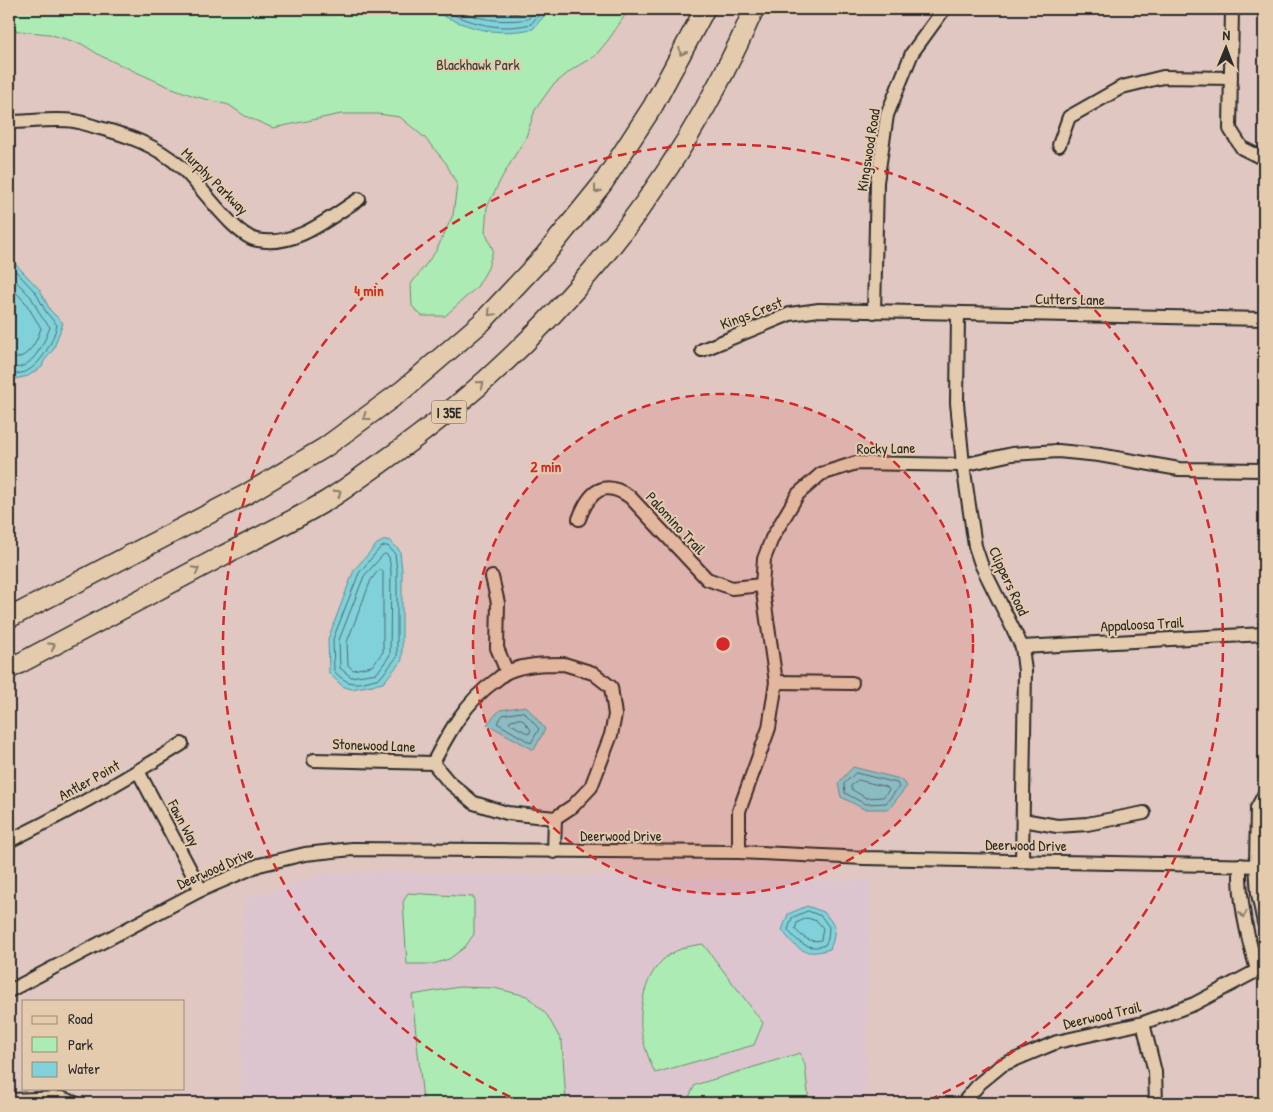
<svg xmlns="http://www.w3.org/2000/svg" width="1273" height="1112" font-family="'Patrick Hand',sans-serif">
<rect width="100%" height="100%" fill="#e0c7c1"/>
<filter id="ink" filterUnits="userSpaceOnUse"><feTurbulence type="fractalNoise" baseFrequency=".02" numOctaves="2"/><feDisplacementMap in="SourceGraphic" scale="10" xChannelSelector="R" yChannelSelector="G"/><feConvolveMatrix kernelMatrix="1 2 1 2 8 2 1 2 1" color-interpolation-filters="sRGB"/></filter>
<g filter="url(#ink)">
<!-- built -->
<polygon fill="#ddc5cf" points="377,872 871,881 865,1103 240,1103 244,899 322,874"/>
<!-- green -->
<g fill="#acebb3" stroke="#6c8b6f">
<polygon points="9,9 629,9 609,39 595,56 574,68 552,86 535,110 526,137 502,177 487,207 485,232 493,250 488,268 477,287 445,316 422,316 412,306 411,284 436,251 453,215 457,185 446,163 425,138 400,117 378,114 341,114 273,128 245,116 229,105 194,96 167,86 101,56 82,44 49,34 9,30"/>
<polygon points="408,893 474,897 474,934 465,947 449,959 433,964 407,964 403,902"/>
<path d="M703,944L763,1023L754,1045L655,1073C649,1060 643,1043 641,1029C639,998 649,960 681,949C688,946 696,945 703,944Z"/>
<polygon points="459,987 494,988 527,996 547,1015 562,1042 566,1101 545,1103 426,1103 423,1100 412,995"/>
<polygon points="800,1053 805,1065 809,1103 689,1103 689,1097 695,1085"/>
</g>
<!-- water -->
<g fill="#80d1d9" stroke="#5e8f93">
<path d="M428,9H550L533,29C487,37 468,27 428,9Z"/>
<polygon points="9,257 40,290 50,310 63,323 53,350 44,361 42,367 28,376 15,379 9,378"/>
<polygon points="385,540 391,541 394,546 397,547 400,552 402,570 402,660 383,683 351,689 342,686 329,673 328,639 354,570 377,544"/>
<polygon points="526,706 545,729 534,750 487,724 500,710"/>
<polygon points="853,767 900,779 907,786 889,809 864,809 841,797 838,783"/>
<path d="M807,906L824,912L835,926L833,941L830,949C804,957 797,950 782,930L788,914Z"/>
</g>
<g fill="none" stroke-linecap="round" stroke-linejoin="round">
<!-- shore -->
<g stroke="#4d6d71" stroke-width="1">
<path d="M440,9C472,23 496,32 531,24L544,9"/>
<path d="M455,9C479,20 502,23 528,19L536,9"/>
<path d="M474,9C486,13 518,18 527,9"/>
<path d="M9,264L36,293L46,312L57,325C53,342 41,365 25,372C20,374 14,374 9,373"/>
<path d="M9,274L31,297L41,316L50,327C45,341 36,361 21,367C18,368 13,367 9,367"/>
<path d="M9,285L25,302L41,328C36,344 27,360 9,359"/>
<path d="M385,546H388L395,554L397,570V657L380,678C358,683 351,689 334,671L333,639L359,573L380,548Z"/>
<polygon points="386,554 389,557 391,571 390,655 377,673 351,677 340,668 339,640 364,576 383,555"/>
<polygon points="379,570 382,570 383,572 383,652 372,666 353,670 348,665 347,642 371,580"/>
<polygon points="524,712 539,729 531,743 497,723 503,715"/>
<polygon points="522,719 531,730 529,734 509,723 511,720"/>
<polygon points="856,773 897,783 899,787 886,803 865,804 845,793 844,784"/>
<polygon points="858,780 887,787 889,790 883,797 866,798 851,789 851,786"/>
<path d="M808,911L821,916L829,927L828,939L825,945C809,951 798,943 788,930L792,918Z"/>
<path d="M807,918L817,921L823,928L821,940C810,943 802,937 795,929L797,923Z"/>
</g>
<defs>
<g id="minor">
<polyline points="1232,9 1230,129 1242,148 1258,156 1264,157"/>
<path d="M9,122C29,122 54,118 74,121C81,122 89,125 96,127C127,135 156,145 181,167C200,184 233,235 257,240C295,248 329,218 359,199"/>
<polyline points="1059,145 1069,117 1122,87 1163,77 1231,78"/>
<polyline points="874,312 877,182 887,115 912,53 944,9"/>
<polyline points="958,313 957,403 963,465 975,546 981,564 1022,647 1025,671 1022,861"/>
<polyline points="702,350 790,314 819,310 1264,319"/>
<path d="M579,519C589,492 603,478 630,497L707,579L732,588L762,585"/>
<polyline points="492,577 498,603 497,648 507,672"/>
<polyline points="1022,647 1264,634"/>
<path d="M564,664L593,673L611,687L615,715L611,735L591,787L573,806L555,818L507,813L474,803L448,781L433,763C449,732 466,701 495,681C499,678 503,674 507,672C525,664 545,664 564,664Z"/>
<polyline points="776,682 852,683"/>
<polyline points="314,760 433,763"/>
<polyline points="138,771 201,890"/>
<polyline points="1264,795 1257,808 1256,865 1258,894 1264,923"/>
<polyline points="1023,820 1057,826 1087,824 1144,813"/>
<path d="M9,841C68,812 126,779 182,744"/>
<polyline points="554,852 555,818"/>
<polyline points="739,852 739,811 769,728 776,682 762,585 764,559 772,538 798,494 821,474 856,463 963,465 1012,454 1058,451 1099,455 1179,469 1264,470"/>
<path d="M1240,865C1239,902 1247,935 1257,970"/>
<polyline points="9,991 201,890 259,865 305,854 352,849 739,852 864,858 1264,866"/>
<polyline points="1143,1023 1155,1072 1156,1103"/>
<polyline points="11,1100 61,1098 75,1103"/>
<polyline points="963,1103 980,1083 1002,1065 1057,1042 1143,1023 1194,1004 1264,967"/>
</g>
<g id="highway">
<polyline points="9,618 245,495 324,448 403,390 482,322 545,255 603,183 653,106 705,9"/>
<path d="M9,669C80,631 151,593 222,556C257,538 293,521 326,501C345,490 363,475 381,463C544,349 676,191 754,9"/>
</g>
</defs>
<!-- minor casing -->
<use href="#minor" stroke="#2b2b2b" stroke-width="16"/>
<!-- highway casing -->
<use href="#highway" stroke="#2b2b2b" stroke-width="22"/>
<!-- minor -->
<use href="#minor" stroke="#e4cbad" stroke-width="12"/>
<!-- highway -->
<use href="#highway" stroke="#e4cbad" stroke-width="19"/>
</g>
<!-- one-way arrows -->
<defs><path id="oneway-chevron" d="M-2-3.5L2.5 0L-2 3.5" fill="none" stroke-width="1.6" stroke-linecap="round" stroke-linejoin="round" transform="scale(1.25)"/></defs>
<g stroke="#887b6c">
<use href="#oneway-chevron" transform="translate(682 52) rotate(118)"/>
<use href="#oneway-chevron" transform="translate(597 190) rotate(128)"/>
<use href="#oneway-chevron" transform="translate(491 313) rotate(133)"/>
<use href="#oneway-chevron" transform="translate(481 384) rotate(-40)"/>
<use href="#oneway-chevron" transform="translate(366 417) rotate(144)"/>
<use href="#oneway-chevron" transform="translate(338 493) rotate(-35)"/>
<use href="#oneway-chevron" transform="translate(196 570) rotate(-28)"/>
<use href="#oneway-chevron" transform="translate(52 646) rotate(-28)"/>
<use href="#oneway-chevron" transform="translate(1243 914) rotate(81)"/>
</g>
</g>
<!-- distance rings -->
<circle cx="723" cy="644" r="250" fill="#d62828" fill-opacity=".12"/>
<g fill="none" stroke="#d62828" stroke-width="2.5" stroke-dasharray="9 6">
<circle cx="723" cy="644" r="250"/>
<path d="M524 1103A500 500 0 1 1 922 1103"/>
</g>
<g text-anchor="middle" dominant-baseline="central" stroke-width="4" stroke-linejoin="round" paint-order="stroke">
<!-- shield labels -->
<rect fill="#e4cbad" stroke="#625b52" stroke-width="1" x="431.5" y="400.5" width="35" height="23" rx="4"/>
<g font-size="14" font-weight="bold" fill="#2b2b2b">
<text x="449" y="412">I 35E</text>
</g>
<!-- park labels -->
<g font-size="15" fill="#383e39" stroke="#e4cbad">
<text x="478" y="64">Blackhawk Park</text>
</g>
<!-- street labels -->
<g font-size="15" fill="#2b2b2b" stroke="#e4cbad">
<text transform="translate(868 150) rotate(-81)">Kingswood Road</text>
<text transform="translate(215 181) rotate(45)">Murphy Parkway</text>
<text transform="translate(1070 299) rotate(1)">Cutters Lane</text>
<text transform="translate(751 313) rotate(-21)">Kings Crest</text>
<text transform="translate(886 448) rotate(-1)">Rocky Lane</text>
<text transform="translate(676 523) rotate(47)">Palomino Trail</text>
<text transform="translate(1009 581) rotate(65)">Clippers Road</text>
<text transform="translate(1142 624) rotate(-3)">Appaloosa Trail</text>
<text transform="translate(374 745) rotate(2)">Stonewood Lane</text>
<text transform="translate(89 780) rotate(-29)">Antler Point</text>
<text transform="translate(184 823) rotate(62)">Fawn Way</text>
<text x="621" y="835">Deerwood Drive</text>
<text transform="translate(1026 845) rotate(1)">Deerwood Drive</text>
<text transform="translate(215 868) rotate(-24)">Deerwood Drive</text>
<text transform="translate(1102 1015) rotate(-13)">Deerwood Trail</text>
</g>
</g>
<circle cx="723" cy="644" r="8" fill="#d62828" stroke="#e4cbad" stroke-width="2.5"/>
<g font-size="15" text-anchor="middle" font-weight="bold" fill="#d62828" stroke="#e4cbad" stroke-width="4" stroke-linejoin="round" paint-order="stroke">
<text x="369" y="296">4 min</text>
<text x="546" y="472">2 min</text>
</g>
<!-- margin -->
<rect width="1273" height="1112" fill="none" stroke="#e4cbad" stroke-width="30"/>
<rect x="15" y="15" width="1243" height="1082" fill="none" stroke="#2b2b2b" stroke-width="2" filter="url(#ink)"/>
<!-- legend -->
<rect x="22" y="1000" width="162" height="90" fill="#e4cbad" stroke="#9a8b79"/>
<rect x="32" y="1016" width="25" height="8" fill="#e4cbad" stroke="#9a8b79"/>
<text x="68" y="1024" font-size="15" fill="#2b2b2b">Road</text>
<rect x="32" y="1037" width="25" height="15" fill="#acebb3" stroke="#9a8b79"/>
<text x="68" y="1050" font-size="15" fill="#2b2b2b">Park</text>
<rect x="32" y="1062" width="25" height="15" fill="#80d1d9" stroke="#9a8b79"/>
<text x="68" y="1074" font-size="15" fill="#2b2b2b">Water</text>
<!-- north arrow -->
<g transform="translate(1226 48) rotate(1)" stroke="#e4cbad" stroke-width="4" paint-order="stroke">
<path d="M0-4L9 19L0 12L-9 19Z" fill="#2b2b2b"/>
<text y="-8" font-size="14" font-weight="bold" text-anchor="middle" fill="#2b2b2b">N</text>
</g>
</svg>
